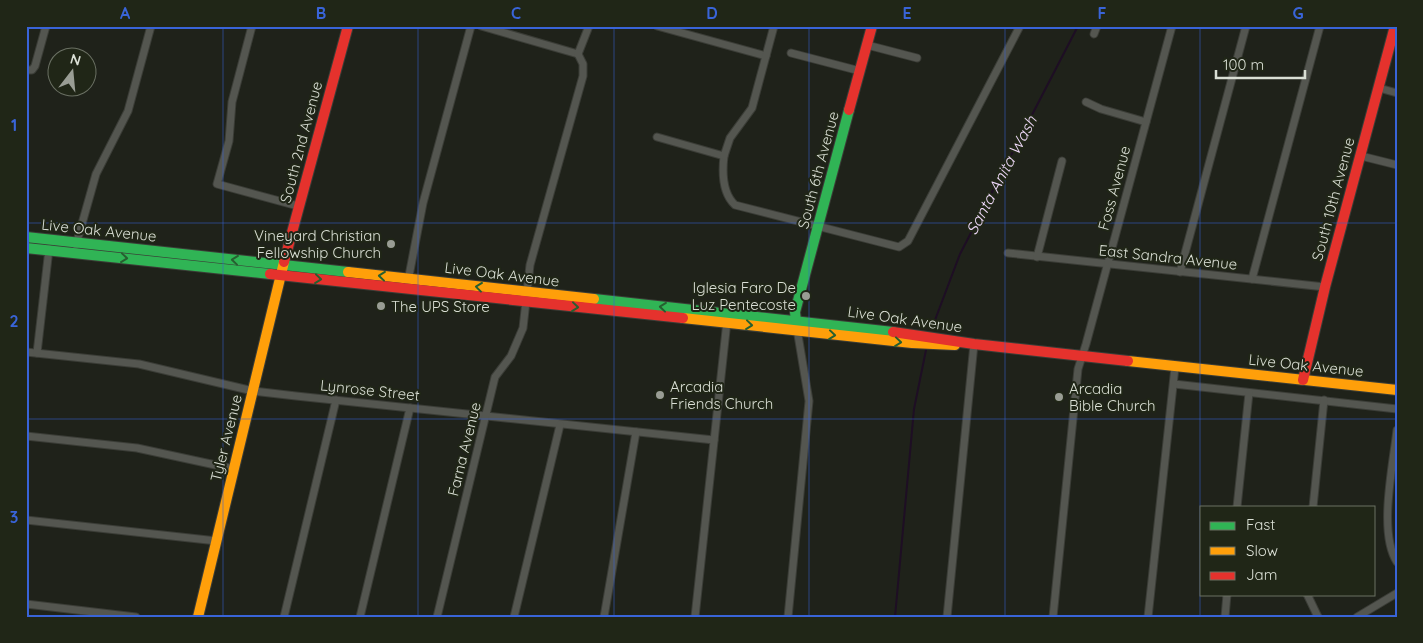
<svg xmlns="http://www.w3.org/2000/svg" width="1423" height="643" font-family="Quicksand,sans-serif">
<rect width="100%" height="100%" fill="#1f221a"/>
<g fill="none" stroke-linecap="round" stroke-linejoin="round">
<!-- stream -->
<g stroke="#1e0e24" stroke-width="2">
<polyline points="932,328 960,254 1078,26"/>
<polyline points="895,617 914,409 926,350"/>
</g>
<defs>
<g id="street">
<polyline points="252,26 232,102 229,141 217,184 298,206"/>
<polyline points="481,26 578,54"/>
<polyline points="657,26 766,56"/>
<polyline points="1094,34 1097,26"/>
<polyline points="867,45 917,58"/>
<polyline points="791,53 860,71"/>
<polyline points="26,70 32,70 35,66 46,26"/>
<polyline points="1379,88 1397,93"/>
<polyline points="1086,102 1101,109 1146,122"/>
<path d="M657,137L724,156C722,173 722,193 735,205L899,247L908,241L1020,26"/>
<polyline points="724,156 730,138 752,108 774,26"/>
<polyline points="1361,156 1397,165"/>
<polyline points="76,245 96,174 128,111 151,26"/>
<polyline points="1008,253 1325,287"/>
<polyline points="1037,257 1062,161"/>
<polyline points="1180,272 1246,26"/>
<polyline points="1252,279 1320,26"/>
<polyline points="408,281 423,203 471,26"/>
<polyline points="26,352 139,364 253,391 296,396 714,440"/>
<polyline points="37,353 49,249"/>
<polyline points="1174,384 1397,409"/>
<path d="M1397,430C1393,465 1378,533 1397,562"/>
<polyline points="26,436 137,448 234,469"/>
<polyline points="1237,507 1249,393"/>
<polyline points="1313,507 1324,400"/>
<polyline points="26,520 217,541"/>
<polyline points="1307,594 1318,617"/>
<polyline points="26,604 136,617"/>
<polyline points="284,617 336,400"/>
<polyline points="360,617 410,408"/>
<polyline points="437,617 495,377 511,356 523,328 530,265 583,76 583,64 578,54 589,26"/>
<polyline points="514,617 560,425"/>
<polyline points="604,617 636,432"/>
<polyline points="695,617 727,321"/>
<polyline points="788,617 809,401 797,329"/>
<polyline points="947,617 974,344"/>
<polyline points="1053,617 1078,369 1086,344 1172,26"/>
<polyline points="1148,617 1175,367"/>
<polyline points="1225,617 1227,594"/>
<polyline points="1357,617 1397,593"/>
</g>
<g id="fast">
<polyline points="26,237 348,272"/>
<polyline points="26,248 270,274"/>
<polyline points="594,299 893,332"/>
<polyline points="796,321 795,312 849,110"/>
</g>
<g id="slow">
<polyline points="348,272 594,299"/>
<polyline points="683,318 912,343 955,345"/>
<polyline points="1128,361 1397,390"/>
<polyline points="198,617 284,262"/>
</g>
<g id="jam">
<polyline points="849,110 872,26"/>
<polyline points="284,262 348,26"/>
<polyline points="270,274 683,318"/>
<polyline points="893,332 974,344 1128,361"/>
<polyline points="1303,380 1325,287 1395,26"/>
</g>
</defs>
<!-- street casing -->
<use href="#street" stroke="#3b3d37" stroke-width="9"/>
<!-- fast casing -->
<use href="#fast" stroke="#3b3d37" stroke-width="12"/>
<!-- slow casing -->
<use href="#slow" stroke="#3b3d37" stroke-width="12"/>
<!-- jam casing -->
<use href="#jam" stroke="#3b3d37" stroke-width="12"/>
<!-- street -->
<use href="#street" stroke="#545650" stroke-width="7"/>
<!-- fast -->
<use href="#fast" stroke="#30b455" stroke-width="10"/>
<!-- slow -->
<use href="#slow" stroke="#ff9f0a" stroke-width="10"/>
<!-- jam -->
<use href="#jam" stroke="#e5322d" stroke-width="10"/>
</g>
<!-- one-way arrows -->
<defs><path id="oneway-chevron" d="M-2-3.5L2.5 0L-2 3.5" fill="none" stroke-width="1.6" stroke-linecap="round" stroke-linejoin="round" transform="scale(1.25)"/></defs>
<g stroke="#265f30">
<use href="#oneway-chevron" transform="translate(124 258) rotate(6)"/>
<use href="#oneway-chevron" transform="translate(235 260) rotate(-174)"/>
<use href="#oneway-chevron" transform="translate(382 276) rotate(-174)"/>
<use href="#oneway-chevron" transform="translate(318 279) rotate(6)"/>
<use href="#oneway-chevron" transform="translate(479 287) rotate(-173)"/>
<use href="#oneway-chevron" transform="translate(575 307) rotate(6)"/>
<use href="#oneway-chevron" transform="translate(663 307) rotate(-174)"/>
<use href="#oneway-chevron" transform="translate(749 325) rotate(6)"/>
<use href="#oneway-chevron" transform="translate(832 335) rotate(6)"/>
<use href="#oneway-chevron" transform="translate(898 342) rotate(6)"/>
</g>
<!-- grid -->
<path fill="none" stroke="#3964d8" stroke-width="1" stroke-opacity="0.55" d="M223,26V617M418,26V617M614,26V617M809,26V617M1005,26V617M1200,26V617M26,223H1397M26,419H1397"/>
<!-- markers -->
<g fill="#999d94" stroke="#202617" stroke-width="2">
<circle cx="391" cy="244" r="5"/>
<circle cx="806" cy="296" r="5"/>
<circle cx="381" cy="306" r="5"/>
<circle cx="660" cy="395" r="5"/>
<circle cx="1059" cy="397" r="5"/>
</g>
<g text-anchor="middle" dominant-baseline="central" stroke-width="4" stroke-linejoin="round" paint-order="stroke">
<!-- street labels -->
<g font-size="15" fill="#dadfd5" stroke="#202617">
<text transform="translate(301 142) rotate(-75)">South 2nd Avenue</text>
<text transform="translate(818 170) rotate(-75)">South 6th Avenue</text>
<text transform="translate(1114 188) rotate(-75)">Foss Avenue</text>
<text transform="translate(1333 199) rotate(-75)">South 10th Avenue</text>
<text transform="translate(99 230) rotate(6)">Live Oak Avenue</text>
<text transform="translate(1168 257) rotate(6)">East Sandra Avenue</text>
<text transform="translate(502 274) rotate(7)">Live Oak Avenue</text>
<text transform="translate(905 319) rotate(8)">Live Oak Avenue</text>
<text transform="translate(1306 365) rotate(6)">Live Oak Avenue</text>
<text transform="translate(370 390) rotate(6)">Lynrose Street</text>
<text transform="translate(226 438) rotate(-76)">Tyler Avenue</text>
<text transform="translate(464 449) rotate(-76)">Farna Avenue</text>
</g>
<!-- poi labels -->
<g font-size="15" fill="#dadfd5" stroke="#202617" text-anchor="start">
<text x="381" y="235" text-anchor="end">Vineyard Christian<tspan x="381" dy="17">Fellowship Church</tspan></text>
<text x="796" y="287" text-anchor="end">Iglesia Faro De<tspan x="796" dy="17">Luz Pentecoste</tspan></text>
<text x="391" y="306">The UPS Store</text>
<text x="670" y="386">Arcadia<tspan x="670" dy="17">Friends Church</tspan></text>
<text x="1069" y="388">Arcadia<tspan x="1069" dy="17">Bible Church</tspan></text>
</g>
<!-- water labels -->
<g font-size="16" font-style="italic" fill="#f0dafb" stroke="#202617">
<text transform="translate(1001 175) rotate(-62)">Santa Anita Wash</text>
</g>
</g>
<!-- border -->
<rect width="1423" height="643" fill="none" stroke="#202617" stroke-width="55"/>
<!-- legend -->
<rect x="1200" y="506" width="175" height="90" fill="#202617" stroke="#6a7063"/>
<rect x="1210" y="522" width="25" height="8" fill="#30b455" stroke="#6a7063"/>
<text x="1246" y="530" font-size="15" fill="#dadfd5">Fast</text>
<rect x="1210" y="547" width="25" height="8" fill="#ff9f0a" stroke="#6a7063"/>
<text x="1246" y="556" font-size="15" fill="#dadfd5">Slow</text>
<rect x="1210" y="572" width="25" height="8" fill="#e5322d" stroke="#6a7063"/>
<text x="1246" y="580" font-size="15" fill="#dadfd5">Jam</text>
<!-- north arrow -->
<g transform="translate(72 72) rotate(16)"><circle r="24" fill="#202617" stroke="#6a7063"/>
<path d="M0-4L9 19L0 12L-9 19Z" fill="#999d94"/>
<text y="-8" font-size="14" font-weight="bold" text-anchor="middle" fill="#dadfd5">N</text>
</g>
<!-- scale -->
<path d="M1216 70v8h89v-8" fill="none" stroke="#dadfd5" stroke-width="2.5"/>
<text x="1223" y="70" font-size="15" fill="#dadfd5" stroke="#202617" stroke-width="4" paint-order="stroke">100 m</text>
<rect x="28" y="28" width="1368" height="588" fill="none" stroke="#3964d8" stroke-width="2"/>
<g font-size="16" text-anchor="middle" font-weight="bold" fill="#3964d8">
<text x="125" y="19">A</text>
<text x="321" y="19">B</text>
<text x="516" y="19">C</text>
<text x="712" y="19">D</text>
<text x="907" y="19">E</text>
<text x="1102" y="19">F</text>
<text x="1298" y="19">G</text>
<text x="14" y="131">1</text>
<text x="14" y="327">2</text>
<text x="14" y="523">3</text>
</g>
</svg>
